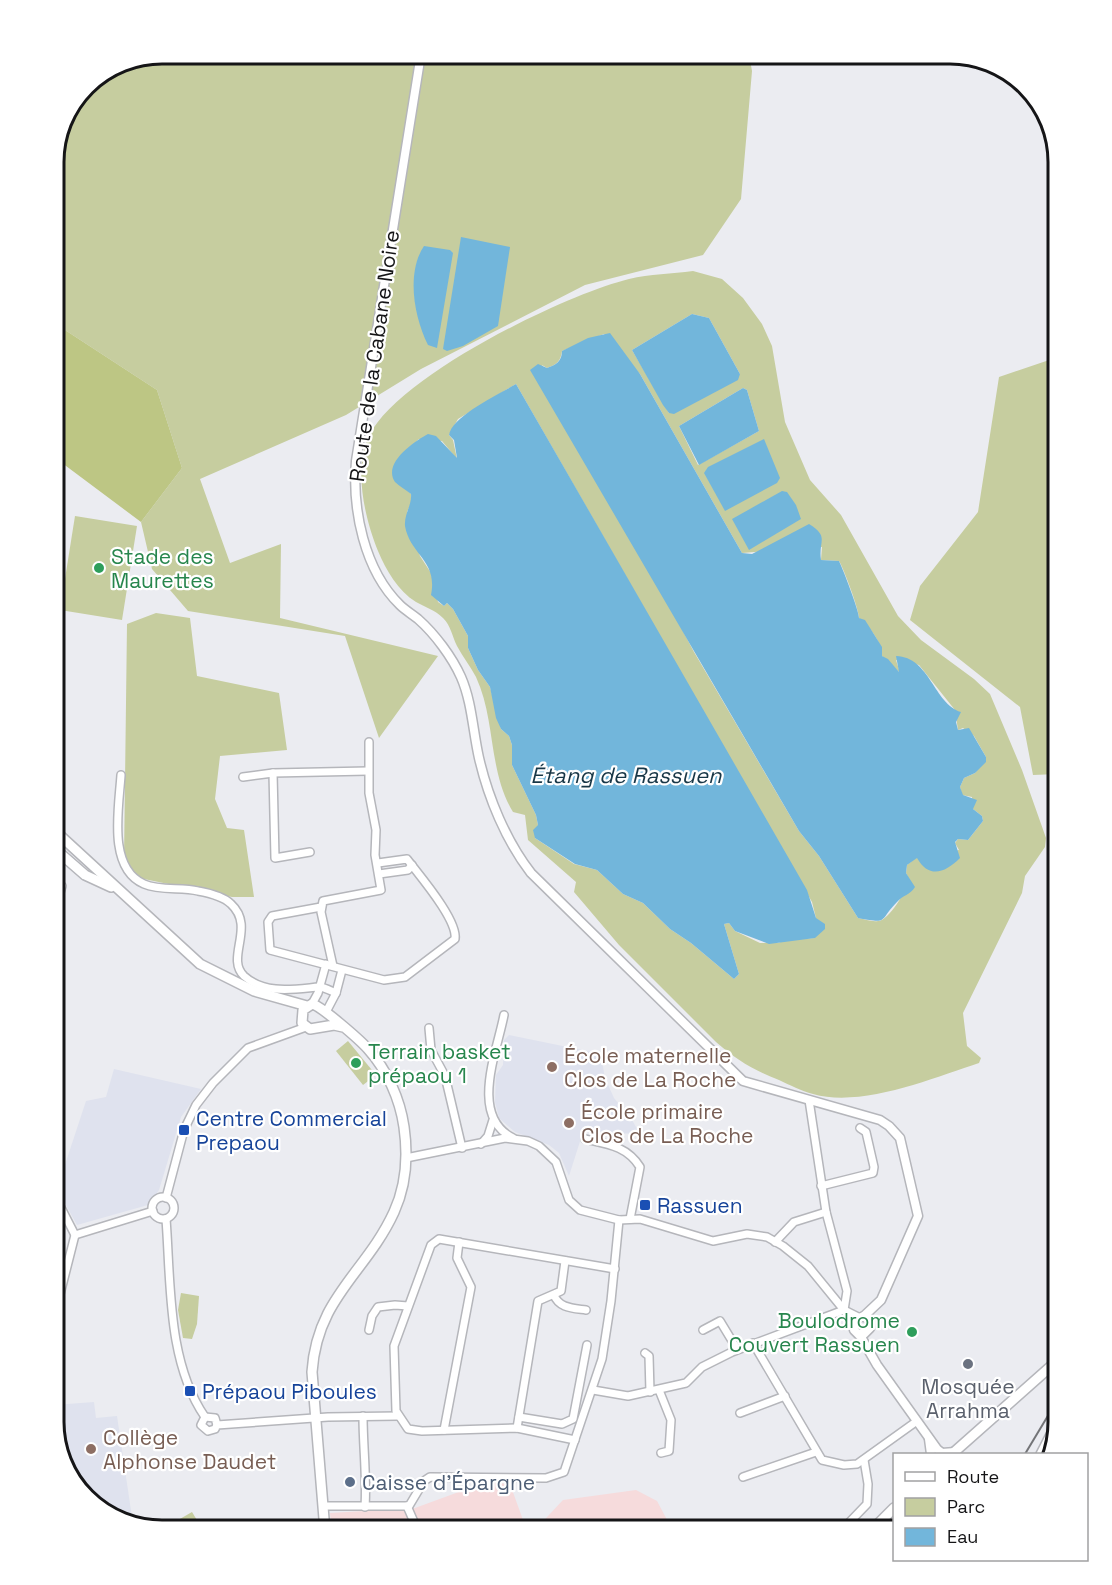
<svg xmlns="http://www.w3.org/2000/svg" width="1112" height="1585" font-family="'Space Grotesk',sans-serif">
<rect width="100%" height="100%" fill="#ebecf1"/>
<!-- commercial -->
<g fill="#f6dbdc">
<polygon points="486,1482 510,1484 527,1531 332,1531 330,1513 415,1508"/>
<polygon points="636,1490 657,1501 673,1531 534,1531 563,1500"/>
</g>
<!-- built -->
<g fill="#dfe2ee">
<polygon points="509,1035 592,1052 594,1056 601,1056 605,1078 614,1098 632,1120 640,1134 583,1132 569,1176 559,1153 549,1145 515,1132 499,1118 495,1102 496,1075 503,1065 504,1040"/>
<polygon points="114,1069 201,1089 181,1117 159,1190 148,1205 77,1225 57,1189 86,1101 106,1097"/>
<polygon points="94,1402 96,1418 117,1416 133,1524 108,1516 68,1476 54,1422 54,1405"/>
</g>
<!-- green -->
<g fill="#c6cd9f" fill-rule="evenodd">
<polygon points="163,54 749,54 752,71 741,199 703,255 585,285 421,369 346,415 200,479 230,563 281,544 280,618 438,656 379,738 345,636 188,611 152,569 141,522 182,468 157,390 65,330 54,296 54,155 65,114 91,81"/>
<path d="M693,271L722,279L743,298L762,324L772,346L785,422L810,480L841,515L898,616L921,640L974,679L990,694L1022,770L1046,838L1045,847L1025,876L1022,893L963,1013L967,1046L981,1058L979,1063C933,1078 862,1108 813,1094C801,1091 790,1085 779,1080C755,1071 735,1059 716,1042L619,945L574,892L576,882L528,840L525,815L513,812C488,771 496,720 476,677C470,666 463,657 457,646C452,636 451,626 443,618C435,610 425,607 416,602C398,591 386,570 378,551C365,519 353,469 369,436C398,376 564,295 629,279C650,274 672,274 693,271ZM692,314L709,318L740,374L669,413L632,350ZM604,334L640,374L742,553L822,547L821,560L839,561C844,569 859,610 859,618C870,627 882,642 882,656L900,673L896,660L919,665L955,710L958,730L963,728L974,736L986,757L975,773L964,778L960,787L962,795L972,797L973,809L982,816L983,821L968,840L958,839L955,843L959,850L917,857L907,865L906,873L910,881C906,890 889,921 878,921C872,922 864,919 858,918L819,856L799,831L694,652L542,365L547,368C556,365 561,361 562,351ZM516,384L812,902L816,918L815,938L786,940L778,943H760L735,931L729,923L724,924L739,974L734,979L691,943L670,929L643,903L623,894L597,870L574,864L535,838L538,825L536,815L512,765V745L509,736L501,729L490,687L478,670L468,648V636L453,609L447,603L444,606L438,602L431,573L420,556L407,512L412,501L411,494L406,489L412,446L419,439L442,441L457,459L453,440L449,435L458,419ZM743,388L747,390L759,431L698,465L679,426Z"/>
<polygon points="1058,357 1058,774 1033,775 1020,707 910,620 920,586 978,512 999,377"/>
<polygon points="75,516 137,526 122,620 60,610"/>
<polygon points="156,613 190,618 197,676 279,693 287,750 220,756 215,799 227,828 244,830 254,897 232,897 139,878 124,860 127,624"/>
<polygon points="348,1041 376,1075 363,1085 336,1051"/>
<polygon points="181,1293 199,1296 197,1324 192,1339 183,1338 178,1310"/>
<polygon points="192,1512 200,1525 189,1531 159,1531"/>
</g>
<!-- forest -->
<polygon fill="#bdc684" points="54,296 65,330 157,390 182,468 141,522 54,457"/>
<!-- water -->
<g fill="#72b6db">
<polygon points="461,237 510,247 498,326 463,346 447,351 443,349"/>
<path d="M424,246L450,250L453,253L437,348L428,345C414,317 406,273 424,246Z"/>
<polygon points="692,314 709,318 740,374 738,380 674,414 669,413 663,405 632,350"/>
<path d="M610,333L640,374L742,553L752,554L809,524C830,537 818,541 821,560L839,561C843,569 859,611 859,618L865,620L882,647V656L888,659L899,672L896,656C930,657 934,704 961,712L956,722L958,730L969,728L986,757V762L975,773L964,778L960,787L963,795L977,800L973,809L982,816L983,821L968,840L958,839L955,842L960,858C945,873 929,879 917,858L907,865L906,873L915,887C910,895 903,895 897,902C878,921 890,924 858,918L819,856L799,831L530,370L538,364L547,368C556,365 562,361 562,351L588,338Z"/>
<path d="M516,384L807,890L816,918L825,924V929L815,938L769,944L735,931L729,923L724,924L739,974L734,979L691,943L670,929L643,903L623,894L597,870L575,864L535,838L533,830L538,825L536,815L512,765V745L509,736L501,729L496,718L490,687L478,670L468,648V636L453,609L447,603L444,606L431,595C438,560 410,555 405,526C404,514 412,505 411,494C406,490 399,486 395,482C382,463 415,441 428,434L436,436L457,458L454,440L449,435C452,416 499,394 516,384Z"/>
<polygon points="743,388 747,390 759,431 699,465 679,426"/>
<polygon points="764,439 780,478 777,483 725,511 704,473 708,467"/>
<polygon points="782,491 787,492 796,505 801,519 749,550 732,519"/>
</g>
<g fill="none" stroke-linecap="round" stroke-linejoin="round">
<defs>
<g id="minor">
<polyline points="273,773 275,858 310,852"/>
<path d="M121,775C119,807 107,868 144,884C160,891 181,887 198,891C209,893 223,896 231,904C256,927 225,958 244,976C265,995 295,989 319,987C324,987 331,991 336,993"/>
<polyline points="243,777 273,773 368,771"/>
<polyline points="379,874 408,870 412,865"/>
<path d="M321,907L272,916L268,922L270,950L384,980L405,977L455,939C458,920 419,875 407,859L378,863"/>
<polyline points="54,912 62,886"/>
<polyline points="333,966 321,912 323,901 381,890 375,855 376,830 369,793 369,742"/>
<polyline points="312,1004 318,993 326,964"/>
<polyline points="326,1012 336,993 342,970"/>
<path d="M504,1015C497,1052 469,1116 513,1138"/>
<polyline points="429,1028 431,1050 445,1076 462,1148"/>
<polyline points="809,1100 826,1212 847,1291 844,1310"/>
<path d="M585,1139C607,1144 627,1146 640,1167L630,1219"/>
<polyline points="481,1144 488,1136 493,1120"/>
<polyline points="406,1158 505,1138 528,1141 539,1146 556,1162 569,1200 580,1210 619,1220 640,1219 713,1241 747,1234 767,1237 783,1246 808,1266 844,1310"/>
<polyline points="821,1186 873,1173 874,1167 866,1132 860,1128"/>
<polyline points="54,1194 75,1235 153,1211"/>
<circle cx="163" cy="1208" r="11"/>
<polyline points="166,1198 184,1130 196,1105 213,1083 248,1048 306,1027"/>
<path d="M166,1219C171,1283 167,1362 205,1417"/>
<polyline points="775,1242 794,1222 826,1212"/>
<path d="M554,1295C559,1308 572,1308 586,1310"/>
<polyline points="58,1302 75,1235"/>
<polyline points="853,1322 844,1310 858,1317"/>
<polyline points="369,1330 372,1316 378,1307 395,1305 408,1306"/>
<polyline points="703,1330 720,1321 737,1349"/>
<polyline points="753,1343 822,1460 844,1465 857,1464 917,1421"/>
<polyline points="645,1353 649,1356 650,1392"/>
<polyline points="593,1390 628,1396 686,1383 702,1367 732,1352 844,1310"/>
<polyline points="659,1390 671,1420 669,1451 661,1453"/>
<polyline points="740,1413 785,1396"/>
<path d="M363,1416C363,1447 367,1477 365,1507"/>
<polyline points="205,1417 201,1425 208,1431 215,1429 217,1425 328,1417 398,1416"/>
<polyline points="205,1417 215,1418 217,1425"/>
<polyline points="519,1417 562,1424 573,1419 587,1345"/>
<polyline points="517,1428 538,1301 561,1291 565,1261"/>
<polyline points="444,1430 471,1287 457,1258 459,1242"/>
<polyline points="575,1440 517,1428 422,1431 408,1429 396,1411 394,1346 431,1245 439,1239 615,1269"/>
<polyline points="1040,1454 1058,1419"/>
<polyline points="743,1477 816,1452"/>
<polyline points="323,1506 409,1506 424,1481 430,1477 546,1478 564,1472 602,1359 611,1301 619,1220"/>
<polyline points="407,1506 418,1531"/>
<polyline points="150,1529 151,1527"/>
<polyline points="204,1531 213,1526"/>
<polyline points="841,1531 867,1504 868,1484 864,1460"/>
</g>
<g id="tertiary">
<path d="M421,54L356,461C352,509 364,570 400,605C405,610 412,614 418,619C435,634 452,657 461,677C472,702 473,732 479,758C488,797 506,841 531,873L743,1081L880,1120L889,1126L900,1138L918,1216L881,1300L864,1316"/>
<polyline points="859,1334 864,1334 870,1328 869,1320 864,1316 854,1320 854,1330 861,1337 877,1365 937,1449 942,1453 955,1452"/>
<polyline points="929,1439 931,1454"/>
</g>
<g id="secondary">
<polyline points="54,830 200,964 254,991 307,1006"/>
<polyline points="54,848 85,875 111,887"/>
<polyline points="952,1454 1058,1360"/>
<path d="M325,1531L312,1372C317,1297 366,1273 394,1212C406,1186 408,1155 404,1127C400,1099 387,1070 368,1049C360,1040 320,1005 312,1004L303,1010L302,1023L310,1029L334,1025L343,1027"/>
<polyline points="871,1531 894,1508"/>
</g>
</defs>
<!-- minor casing -->
<use href="#minor" stroke="#b5b6bb" stroke-width="10"/>
<!-- tertiary casing -->
<use href="#tertiary" stroke="#b5b6bb" stroke-width="11"/>
<!-- secondary casing -->
<use href="#secondary" stroke="#b5b6bb" stroke-width="12"/>
<!-- minor -->
<use href="#minor" stroke="#fff" stroke-width="7"/>
<!-- tertiary -->
<use href="#tertiary" stroke="#fff" stroke-width="8"/>
<!-- secondary -->
<use href="#secondary" stroke="#fff" stroke-width="9"/>
<!-- rail -->
<polyline stroke="#737477" stroke-width="2" points="1025,1454 1058,1399"/>
</g>
<!-- markers -->
<g fill="#2e9e5b" stroke="#fff" stroke-width="2">
<circle cx="99" cy="568" r="6"/>
<circle cx="356" cy="1063" r="6"/>
<circle cx="912" cy="1332" r="6"/>
</g>
<g fill="#8d6e63" stroke="#fff" stroke-width="2">
<circle cx="552" cy="1067" r="6"/>
<circle cx="569" cy="1123" r="6"/>
<circle cx="91" cy="1449" r="6"/>
</g>
<g fill="#1a4fb4" stroke="#fff" stroke-width="2">
<rect x="178" y="1124" width="12" height="12" rx="3"/>
<rect x="639" y="1199" width="12" height="12" rx="3"/>
<rect x="184" y="1385" width="12" height="12" rx="3"/>
</g>
<circle fill="#6b7280" stroke="#fff" stroke-width="2" cx="968" cy="1364" r="6"/>
<circle fill="#5c6f8a" stroke="#fff" stroke-width="2" cx="350" cy="1482" r="6"/>
<g text-anchor="middle" dominant-baseline="central" stroke-width="4.5" stroke-linejoin="round" paint-order="stroke">
<!-- street labels -->
<g font-size="21" fill="#151517" stroke="#fff">
<text transform="translate(374 356) rotate(-82)">Route de la Cabane Noire</text>
</g>
<!-- leisure labels -->
<g font-size="21" fill="#27864d" stroke="#fff" text-anchor="start">
<text x="111" y="556">Stade des<tspan x="111" dy="24">Maurettes</tspan></text>
<text x="368" y="1051">Terrain basket<tspan x="368" dy="24">prépaou 1</tspan></text>
<text x="900" y="1320" text-anchor="end">Boulodrome<tspan x="900" dy="24">Couvert Rassuen</tspan></text>
</g>
<!-- education labels -->
<g font-size="21" fill="#785e54" stroke="#fff" text-anchor="start">
<text x="564" y="1055">École maternelle<tspan x="564" dy="24">Clos de La Roche</tspan></text>
<text x="581" y="1111">École primaire<tspan x="581" dy="24">Clos de La Roche</tspan></text>
<text x="103" y="1437">Collège<tspan x="103" dy="24">Alphonse Daudet</tspan></text>
</g>
<!-- transit labels -->
<g font-size="21" fill="#164399" stroke="#fff" text-anchor="start">
<text x="196" y="1118">Centre Commercial<tspan x="196" dy="24">Prepaou</tspan></text>
<text x="657" y="1205">Rassuen</text>
<text x="202" y="1391">Prépaou Piboules</text>
</g>
<!-- worship labels -->
<g font-size="21" fill="#5b616d" stroke="#fff">
<text x="968" y="1386">Mosquée<tspan x="968" dy="24">Arrahma</tspan></text>
</g>
<!-- service labels -->
<g font-size="21" fill="#4e5e75" stroke="#fff" text-anchor="start">
<text x="362" y="1482">Caisse d'Épargne</text>
</g>
<!-- water labels -->
<g font-size="22" font-style="italic" fill="#183747" stroke="#fff">
<text x="626" y="775">Étang de Rassuen</text>
</g>
</g>
<!-- crop -->
<path d="M0 0H1112V1585H0ZM162 64H950A98 98 0 0 1 1048 162V1422A98 98 0 0 1 950 1520H162A98 98 0 0 1 64 1422V162A98 98 0 0 1 162 64Z" fill="#fff" fill-rule="evenodd"/>
<path fill="none" stroke="#151517" stroke-width="3" d="M162 64H950A98 98 0 0 1 1048 162V1422A98 98 0 0 1 950 1520H162A98 98 0 0 1 64 1422V162A98 98 0 0 1 162 64Z"/>
<!-- legend -->
<rect x="893" y="1453" width="195" height="108" fill="#ffffff" stroke="#a1a1a2" stroke-width="1.5"/>
<rect x="905" y="1472" width="30" height="9" fill="#ffffff" stroke="#a1a1a2" stroke-width="1.5"/>
<text x="947" y="1483" font-size="18" fill="#151517">Route</text>
<rect x="905" y="1498" width="30" height="18" fill="#c6cd9f" stroke="#a1a1a2" stroke-width="1.5"/>
<text x="947" y="1513" font-size="18" fill="#151517">Parc</text>
<rect x="905" y="1528" width="30" height="18" fill="#72b6db" stroke="#a1a1a2" stroke-width="1.5"/>
<text x="947" y="1543" font-size="18" fill="#151517">Eau</text>
</svg>
